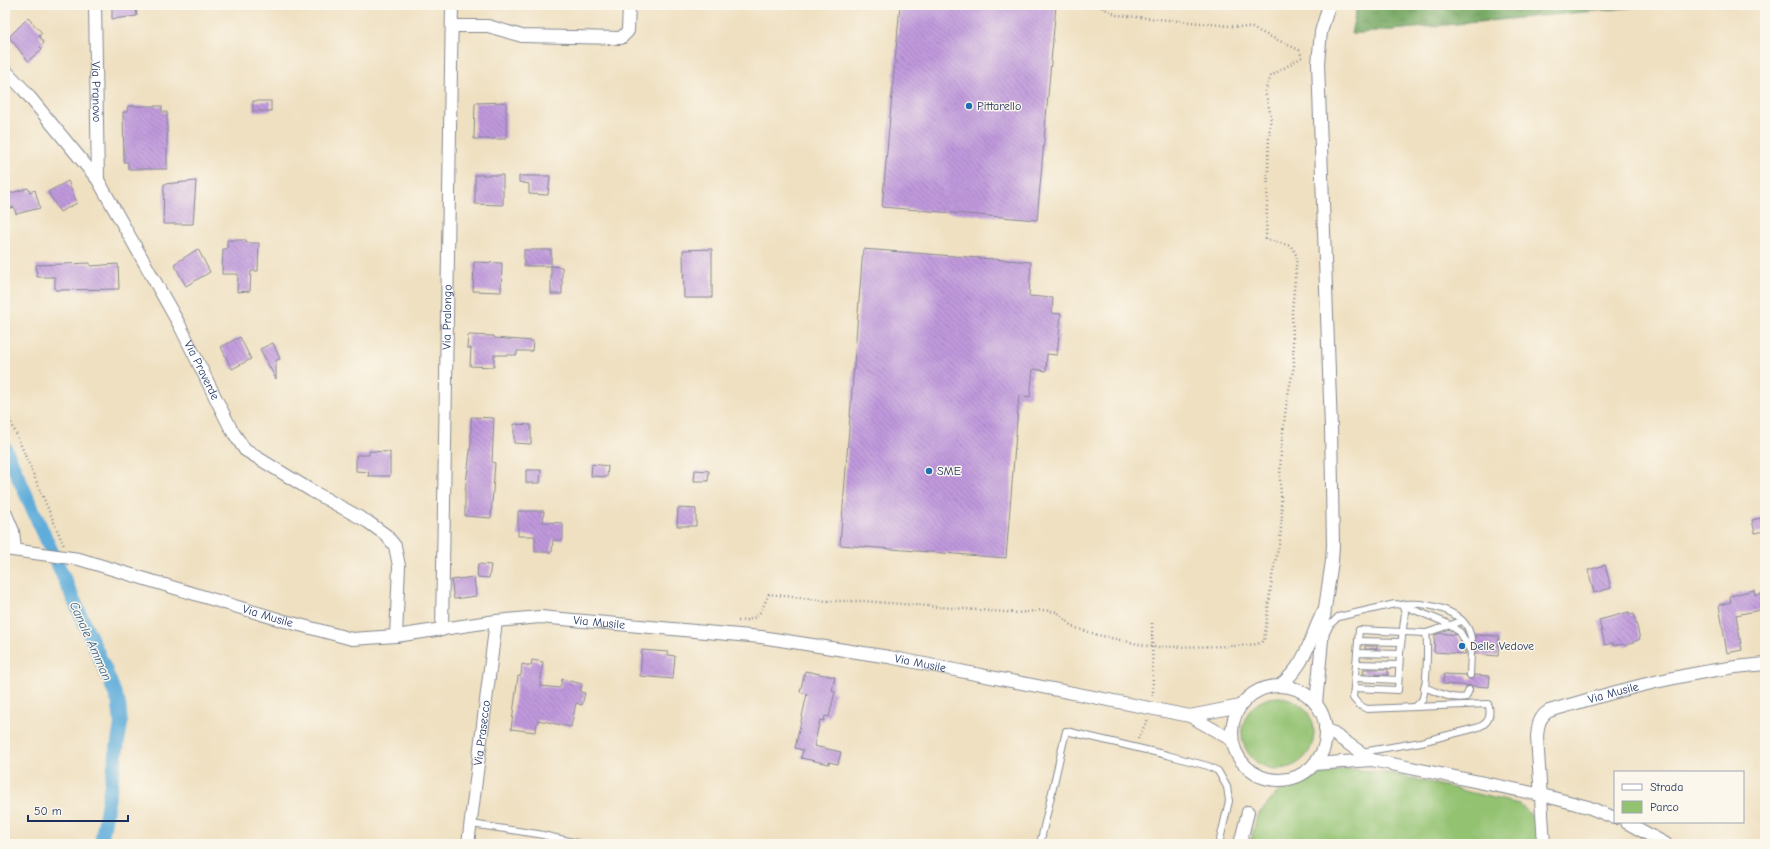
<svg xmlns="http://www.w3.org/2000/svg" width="1770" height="849" font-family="'Comic Neue',sans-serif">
<defs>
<pattern id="forest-crowns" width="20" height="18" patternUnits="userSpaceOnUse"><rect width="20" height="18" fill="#76a863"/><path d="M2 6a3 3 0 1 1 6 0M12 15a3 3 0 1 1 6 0" fill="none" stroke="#608955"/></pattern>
<pattern id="building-back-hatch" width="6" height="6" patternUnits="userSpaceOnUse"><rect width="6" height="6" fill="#c099dc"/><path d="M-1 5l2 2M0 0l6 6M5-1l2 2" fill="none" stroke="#9b7db6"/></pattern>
</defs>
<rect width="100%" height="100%" fill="#fbf7ec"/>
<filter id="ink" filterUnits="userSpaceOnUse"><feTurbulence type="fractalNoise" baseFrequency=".025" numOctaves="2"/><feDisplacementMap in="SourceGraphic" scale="8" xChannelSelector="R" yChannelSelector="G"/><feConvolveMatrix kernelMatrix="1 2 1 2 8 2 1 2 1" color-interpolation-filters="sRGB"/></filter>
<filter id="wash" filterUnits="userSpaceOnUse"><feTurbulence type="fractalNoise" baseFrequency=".012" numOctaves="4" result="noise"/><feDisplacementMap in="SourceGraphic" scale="16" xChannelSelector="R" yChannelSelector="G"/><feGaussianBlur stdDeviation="0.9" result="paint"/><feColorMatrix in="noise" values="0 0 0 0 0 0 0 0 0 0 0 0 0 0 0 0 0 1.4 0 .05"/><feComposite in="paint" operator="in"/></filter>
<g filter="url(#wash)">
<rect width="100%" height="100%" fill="#efe0c1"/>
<!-- green -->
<g fill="#93c271" stroke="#577868">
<circle cx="1278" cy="733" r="36"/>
<path d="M1343,768L1393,774L1519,804C1536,817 1537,823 1537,844H1250L1257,816L1279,791L1311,781L1325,773Z"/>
</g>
<!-- forest -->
<polygon fill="url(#forest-crowns)" stroke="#486c60" points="1357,5 1658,5 1351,34"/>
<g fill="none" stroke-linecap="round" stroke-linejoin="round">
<!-- canal -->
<polyline stroke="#61adda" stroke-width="14" points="5,448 106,671 119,704 121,724 101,844"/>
</g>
<g id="blocks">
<!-- building -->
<g fill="url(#building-back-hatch)">
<polygon points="112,5 136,6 137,16 112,19"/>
<polygon points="900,5 1056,5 1037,220 882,207"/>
<polygon points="28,18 42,33 39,36 44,43 40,47 42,49 28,61 9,37"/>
<rect x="253" y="101" width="18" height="10"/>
<polygon points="506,102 506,139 474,139 475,103"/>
<polygon points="128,106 162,106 162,112 167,112 167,169 128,169 128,162 124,162 123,112 127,112"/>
<polygon points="475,175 503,175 503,205 475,204"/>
<polygon points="519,176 550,176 548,195 529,194 529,184 519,182"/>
<polygon points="68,181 77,203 60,212 48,192"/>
<polygon points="196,181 193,224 163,224 164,184"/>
<polygon points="28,188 30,192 35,190 40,208 16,214 14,207 7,209 5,195"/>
<polygon points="227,240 246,240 246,243 259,243 258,271 251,271 250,291 237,292 238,274 222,274 223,249 227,249"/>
<polygon points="198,249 210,272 186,286 174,264"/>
<polygon points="712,249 712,298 684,298 683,250"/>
<polygon points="863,249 1031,262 1029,296 1053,298 1052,313 1061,314 1057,355 1047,354 1046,371 1033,369 1030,397 1019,396 1006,558 840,545"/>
<rect x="524" y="250" width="27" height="16"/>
<polygon points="474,262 502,263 501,292 473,291"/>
<polygon points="90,263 90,266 118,264 119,289 55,290 55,277 37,277 36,265"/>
<polygon points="551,266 562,267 562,294 551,294"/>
<polygon points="468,335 494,336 494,338 533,341 532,351 517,351 517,355 494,355 494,367 470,366 471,348 467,348"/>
<polygon points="240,337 251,359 232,369 221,347"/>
<polygon points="273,343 280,359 276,360 276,379 260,349"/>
<polygon points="471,417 494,418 492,462 495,463 491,518 465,516 465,492 471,443"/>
<polygon points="514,424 531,425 531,444 514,443"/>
<polygon points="369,451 390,452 390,476 368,476 369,472 356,471 356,455 369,455"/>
<polygon points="592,464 608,466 607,477 591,476"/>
<polygon points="526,470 541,470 540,483 526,483"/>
<polygon points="695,470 709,471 708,481 694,481"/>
<polygon points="678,508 696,509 696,526 677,526"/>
<polygon points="518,511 544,511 543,522 563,523 563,540 553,540 552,552 535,552 535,536 518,536"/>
<polygon points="1765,517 1765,531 1755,533 1752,520"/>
<polygon points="478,564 491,565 489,578 477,577"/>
<polygon points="1605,565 1611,588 1594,593 1588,570"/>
<polygon points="474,577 476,596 454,599 451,580"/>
<polygon points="1754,590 1755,595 1765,593 1765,609 1736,615 1742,650 1727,653 1719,605 1731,602 1730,596"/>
<polygon points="1629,612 1630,615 1634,614 1640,639 1625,646 1623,644 1614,646 1613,643 1605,645 1599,620"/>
<polygon points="1440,633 1457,635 1466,654 1434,652 1435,635"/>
<polygon points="1475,635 1499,636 1498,656 1475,654"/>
<rect x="1365" y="646" width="12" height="3"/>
<polygon points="642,650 668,652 668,655 675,656 673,679 640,676"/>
<polygon points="532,660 543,662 540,686 560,688 562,679 582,684 580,692 585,693 582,705 576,703 571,727 538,720 535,732 511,729 518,676 521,676 522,664 531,666"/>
<polygon points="1364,669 1388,669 1388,675 1363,674"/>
<polygon points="805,671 835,677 832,691 835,692 829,717 825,716 824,721 820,720 814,746 841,752 838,764 829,762 829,764 801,758 803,750 795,748 807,694 800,692"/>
<polygon points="1444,674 1466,675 1469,679 1472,679 1474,675 1490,676 1489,687 1443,684"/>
</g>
</g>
</g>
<g filter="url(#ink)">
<use href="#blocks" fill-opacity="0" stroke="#858890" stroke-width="1"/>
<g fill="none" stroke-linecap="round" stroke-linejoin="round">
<defs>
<g id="service">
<path d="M1405,604C1426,602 1464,610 1470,634C1472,639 1471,645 1471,650"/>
<polyline points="1402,605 1444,622 1460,632 1471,652 1470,675"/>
<path d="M1326,633L1330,625L1338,617L1395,604L1402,605L1405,612L1400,654L1357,653L1353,698L1359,705L1367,709L1488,704L1489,706C1491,718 1488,724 1476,728L1421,742L1362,752"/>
<polyline points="1358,641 1401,642"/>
<polyline points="1357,653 1359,630 1426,633"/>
<polyline points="1356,664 1399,665"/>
<polyline points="1355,678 1398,680"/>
<path d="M1424,687C1436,692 1453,700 1466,697L1469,690"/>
<polyline points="1354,688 1398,690 1400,654"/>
<path d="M1415,707C1417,705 1420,703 1422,700C1427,688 1428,646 1426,633L1462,621"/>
<polyline points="471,824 538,834 582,844"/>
<polyline points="1040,844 1066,731 1167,755 1208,766 1218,771 1227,787 1229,801 1219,844"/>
</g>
<g id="minor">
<path id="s1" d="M95,5L98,180"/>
<polyline points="452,26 488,26 522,36 621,38 628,31 629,5"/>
<path id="s2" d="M5,70L23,89L98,180L180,326L231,429L245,450L312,491L368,522L386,535L395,546L399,566L396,636"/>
<polyline points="5,512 13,531 15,550"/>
<path id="s3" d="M5,549L79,559L281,620L352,639L396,636L496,621L540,617L761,637L889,657L1190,716L1240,706"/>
<path id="s4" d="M442,630L452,5"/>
<circle cx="1279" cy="733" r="47"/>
<path d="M1279,686C1307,664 1308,642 1323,612"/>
<polyline points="1316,704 1325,608 1332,561 1333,545 1331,428 1318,63 1321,32 1329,5"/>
<polyline points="1190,716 1232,740"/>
<polyline points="1325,728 1372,760"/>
<polyline points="1314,764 1372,760 1542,795 1588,807 1615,818"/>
<polyline points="1626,822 1666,844"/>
<path id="s5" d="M468,844L496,621"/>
<polyline points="1240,844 1248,812"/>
<path id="s6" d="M1544,844L1537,737C1538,725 1539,717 1549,711C1620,690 1691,670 1765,664"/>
</g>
</defs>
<!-- service casing -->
<use href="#service" stroke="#858890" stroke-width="8"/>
<!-- minor casing -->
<use href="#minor" stroke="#858890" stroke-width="14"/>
<!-- path -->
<g stroke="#858890" stroke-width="2.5" stroke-dasharray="1 3" stroke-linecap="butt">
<polyline points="5,408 64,546"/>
<path d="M738,621C761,620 760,612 769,594L826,601H863L1017,613L1042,610L1057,612L1073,627L1098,635L1152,647L1237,646L1257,644L1264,641L1272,577L1280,540L1282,515L1280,479L1281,448L1287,399L1294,366L1292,312L1297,256L1291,246L1266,239L1269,135L1271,116L1265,91L1271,76L1302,57L1299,50L1252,28L1117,15L1097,5"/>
<polyline points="1152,623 1153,696"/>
<polyline points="1138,739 1148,719"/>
</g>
<!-- service -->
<use href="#service" stroke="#fff" stroke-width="6"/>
<!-- minor -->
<use href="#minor" stroke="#fff" stroke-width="12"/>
</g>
</g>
<!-- markers -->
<g fill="#1f6fb2" stroke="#fbf7ec" stroke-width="1.5">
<circle cx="969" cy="106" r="4"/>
<circle cx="929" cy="471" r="4"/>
<circle cx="1462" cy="646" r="4"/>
</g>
<g text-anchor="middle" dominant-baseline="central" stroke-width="3" stroke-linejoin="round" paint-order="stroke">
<!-- street labels -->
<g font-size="12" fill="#1b2f5e" stroke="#fbf7ec">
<text stroke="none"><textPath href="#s1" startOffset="87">Via Pranovo</textPath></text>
<text stroke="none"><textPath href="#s4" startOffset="313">Via Pralongo</textPath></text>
<text stroke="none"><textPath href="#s2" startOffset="361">Via Praverde</textPath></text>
<text stroke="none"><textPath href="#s3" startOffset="272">Via Musile</textPath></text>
<text stroke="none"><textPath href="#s3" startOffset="608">Via Musile</textPath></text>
<text stroke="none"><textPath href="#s3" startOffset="932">Via Musile</textPath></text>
<text stroke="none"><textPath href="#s6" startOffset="204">Via Musile</textPath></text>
<text stroke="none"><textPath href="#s5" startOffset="112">Via Prasecco</textPath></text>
</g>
<!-- poi labels -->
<g font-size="12" fill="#1b2f5e" stroke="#fbf7ec" text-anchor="start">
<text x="977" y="106">Pittarello</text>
<text x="937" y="471">SME</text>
<text x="1470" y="646">Delle Vedove</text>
</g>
<!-- water labels -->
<g font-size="13" font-style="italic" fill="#345b89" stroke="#fbf7ec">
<text transform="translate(91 641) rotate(66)">Canale Amman</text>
</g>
</g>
<!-- margin -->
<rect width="1770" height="849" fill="none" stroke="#fbf7ec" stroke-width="20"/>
<!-- legend -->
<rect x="1614" y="771" width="130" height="52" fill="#fbf7ec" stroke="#a1a7b3"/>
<rect x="1622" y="784" width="20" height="6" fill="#ffffff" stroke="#a1a7b3"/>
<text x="1650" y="791" font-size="12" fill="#1b2f5e">Strada</text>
<rect x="1622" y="801" width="20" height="12" fill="#93c271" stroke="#a1a7b3"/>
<text x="1650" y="811" font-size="12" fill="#1b2f5e">Parco</text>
<!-- scale -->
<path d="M28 815v6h100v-6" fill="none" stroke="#1b2f5e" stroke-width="2"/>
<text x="34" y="815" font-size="12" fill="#1b2f5e" stroke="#fbf7ec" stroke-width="3" paint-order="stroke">50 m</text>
</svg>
